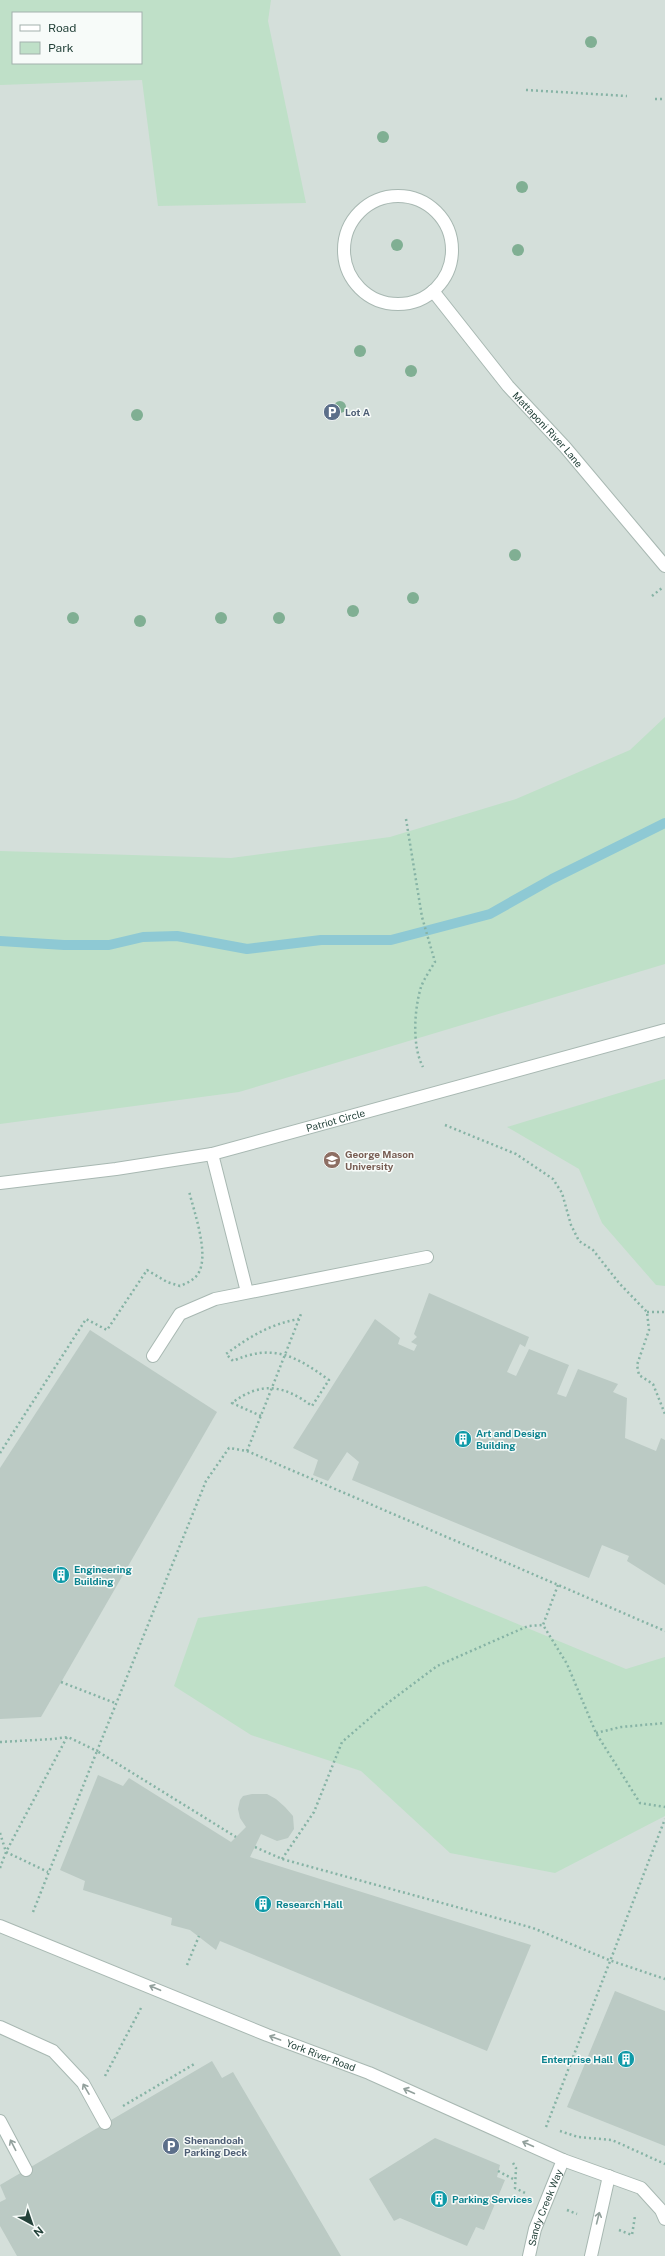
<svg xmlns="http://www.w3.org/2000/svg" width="665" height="2256" font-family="'Public Sans',sans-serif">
<rect width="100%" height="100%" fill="#e6efeb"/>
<!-- built -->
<path fill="#d4dfda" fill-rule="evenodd" d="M0,0H665V2256H0ZM13,13H141V63H13Z"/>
<!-- green -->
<g fill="#bfe0c8" fill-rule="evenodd">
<path d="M0,0H271L268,21L306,203L158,206L142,80L0,85ZM13,13H141V63H13Z"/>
<polygon points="665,717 665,964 239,1092 0,1124 0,851 231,858 390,837 516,799 630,750"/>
<polygon points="665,1079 665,1286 656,1285 602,1223 579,1169 507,1127"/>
<polygon points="426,1586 626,1669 665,1657 665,1816 555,1873 450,1853 361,1771 251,1735 174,1686 198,1618"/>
</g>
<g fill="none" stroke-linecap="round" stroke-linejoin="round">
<!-- stream -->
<polyline stroke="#8ec9d4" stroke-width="10" points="0,941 64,945 109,945 143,937 177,936 247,949 321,940 391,940 490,914 552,879 665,823"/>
</g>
<!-- building -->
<g fill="#bbcac4">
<polygon points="429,1293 529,1337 525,1347 520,1344 507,1372 516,1376 529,1349 569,1365 557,1394 566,1397 578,1369 618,1384 613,1392 627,1398 625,1438 656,1451 661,1438 665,1440 665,1585 627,1561 629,1556 602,1545 589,1578 352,1480 359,1462 347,1452 328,1481 313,1475 318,1460 293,1448 375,1319 400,1338 398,1344 414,1351 417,1345 411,1342 417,1337 414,1334"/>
<polygon points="90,1330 217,1412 41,1717 0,1719 0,1468"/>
<polygon points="98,1775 123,1786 129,1778 231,1842 246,1827 240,1818 238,1809 240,1800 243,1796 252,1794 267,1794 276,1799 285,1807 293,1816 294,1829 288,1838 277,1841 261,1834 250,1857 531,1945 487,2051 220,1941 216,1950 190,1930 171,1925 172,1918 83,1890 85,1881 60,1870"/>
<polygon points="615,1991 665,2011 665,2146 567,2107"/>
<polygon points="212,2061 222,2078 233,2072 341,2256 17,2256 0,2226 0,2202 6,2199 0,2185"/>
<polygon points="435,2138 500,2165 497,2177 505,2180 484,2230 476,2227 467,2246 400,2218 394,2221 369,2179"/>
</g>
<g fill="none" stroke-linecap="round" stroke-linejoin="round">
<defs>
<g id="service">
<circle cx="398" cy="250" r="54"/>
<path id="s1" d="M433,291L508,386L565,447L665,566"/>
<polyline points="212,1154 247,1292"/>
<polyline points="153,1356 180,1314 215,1299 427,1257"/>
<path id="s2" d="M0,1926L267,2035L369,2073L563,2160L641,2188L661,2210L665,2219"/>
<polyline points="0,2027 53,2051 83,2083 105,2123"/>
<polyline points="0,2121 26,2170"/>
<path id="s3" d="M529,2256L535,2229L563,2160"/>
<polyline points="591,2256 609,2176"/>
</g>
<g id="tertiary">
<path id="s4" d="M0,1183L116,1169L212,1154L665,1030"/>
</g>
</defs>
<!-- service casing -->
<use href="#service" stroke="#a8b8b2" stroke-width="14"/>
<!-- tertiary casing -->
<use href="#tertiary" stroke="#a8b8b2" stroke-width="14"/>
<!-- path -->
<g stroke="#86b3a5" stroke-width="2.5" stroke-dasharray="2 3" stroke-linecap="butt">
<polyline points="526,90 627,96"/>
<polyline points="655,99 665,99"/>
<polyline points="652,596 662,588"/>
<path d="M406,819L422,917L435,962C430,970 424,979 421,987C414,1010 412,1047 423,1067"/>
<polyline points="445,1125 516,1154 553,1179 562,1193 571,1225 579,1241 593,1250 619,1283 647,1312 649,1330 637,1365 639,1375 653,1384 665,1414"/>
<polyline points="647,1312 665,1312"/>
<path d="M261,1416L232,1403C261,1381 284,1385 312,1406L329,1380C296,1356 273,1343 233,1361L226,1354C249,1337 270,1324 299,1319"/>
<polyline points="247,1451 301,1314"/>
<path d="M0,1453L86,1319L107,1330L147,1270L167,1282L180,1286C187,1283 194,1280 198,1274C210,1255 194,1212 189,1191"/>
<polyline points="558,1585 543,1625 567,1664 596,1733 640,1803 665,1807"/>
<polyline points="61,1682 115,1703"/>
<polyline points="596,1733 621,1727 665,1723"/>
<polyline points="0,1742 53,1739 68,1737 97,1751 206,1481 229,1448 247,1451 665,1631"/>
<polyline points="0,1833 6,1852 48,1872"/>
<polyline points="255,1847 282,1859 533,1928 609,1960 665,1979"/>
<polyline points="282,1859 314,1812 342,1742 385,1705 437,1666 528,1626 543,1625"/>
<polyline points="0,1868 6,1852 67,1737"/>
<polyline points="33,1912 97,1751 236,1837"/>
<polyline points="187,1965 199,1936"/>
<polyline points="105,2076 141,2008"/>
<polyline points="123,2106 196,2063"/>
<polyline points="546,2127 665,1819"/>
<polyline points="560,2131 578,2137 612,2140 665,2164"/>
<polyline points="513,2163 516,2168 515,2188 525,2193"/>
<polyline points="498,2171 515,2180"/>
<polyline points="567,2210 577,2214"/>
<polyline points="619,2230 632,2235 635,2216"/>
</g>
<!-- service -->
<use href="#service" stroke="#fff" stroke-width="12"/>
<!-- tertiary -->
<use href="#tertiary" stroke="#fff" stroke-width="12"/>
</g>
<!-- trees -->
<g fill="#80af93">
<circle cx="591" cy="42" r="6"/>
<circle cx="383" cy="137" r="6"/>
<circle cx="522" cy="187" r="6"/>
<circle cx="397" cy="245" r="6"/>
<circle cx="518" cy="250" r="6"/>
<circle cx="360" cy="351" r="6"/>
<circle cx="411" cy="371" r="6"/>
<circle cx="340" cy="407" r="6"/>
<circle cx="137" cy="415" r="6"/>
<circle cx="515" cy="555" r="6"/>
<circle cx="413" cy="598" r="6"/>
<circle cx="353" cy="611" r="6"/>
<circle cx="73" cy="618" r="6"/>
<circle cx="221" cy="618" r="6"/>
<circle cx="279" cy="618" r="6"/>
<circle cx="140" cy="621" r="6"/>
</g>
<!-- one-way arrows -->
<defs><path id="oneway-shaft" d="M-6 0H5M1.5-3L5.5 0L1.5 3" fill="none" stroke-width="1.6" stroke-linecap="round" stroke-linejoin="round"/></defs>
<g stroke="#92a09c">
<use href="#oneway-shaft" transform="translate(155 1988) rotate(-157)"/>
<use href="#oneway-shaft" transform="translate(275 2038) rotate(-160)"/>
<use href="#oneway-shaft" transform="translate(86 2089) rotate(-120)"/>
<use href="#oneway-shaft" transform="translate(409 2091) rotate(-156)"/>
<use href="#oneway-shaft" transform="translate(528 2144) rotate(-156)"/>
<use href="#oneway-shaft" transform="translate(13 2145) rotate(-117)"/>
<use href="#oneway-shaft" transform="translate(598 2218) rotate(-76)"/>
</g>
<!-- icons -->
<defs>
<symbol id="parking-disc" viewBox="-11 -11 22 22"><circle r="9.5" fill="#5c6f8a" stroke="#f7fbf9"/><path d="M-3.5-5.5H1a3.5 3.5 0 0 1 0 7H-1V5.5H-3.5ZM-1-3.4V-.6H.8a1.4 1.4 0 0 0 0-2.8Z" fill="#fff"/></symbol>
<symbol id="university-disc" viewBox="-11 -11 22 22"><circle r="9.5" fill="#8d6e63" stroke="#f7fbf9"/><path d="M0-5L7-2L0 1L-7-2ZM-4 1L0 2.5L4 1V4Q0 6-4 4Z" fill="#fff"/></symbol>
<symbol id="building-disc" viewBox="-11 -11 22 22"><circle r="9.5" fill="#0f9aa8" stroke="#f7fbf9"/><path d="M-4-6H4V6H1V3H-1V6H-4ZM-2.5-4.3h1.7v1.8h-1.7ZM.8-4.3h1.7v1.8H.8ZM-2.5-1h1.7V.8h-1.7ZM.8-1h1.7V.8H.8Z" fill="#fff"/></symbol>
</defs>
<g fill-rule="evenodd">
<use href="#parking-disc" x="322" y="402" width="20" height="20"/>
<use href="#university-disc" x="322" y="1150" width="20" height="20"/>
<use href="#building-disc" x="453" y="1429" width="20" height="20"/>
<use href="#building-disc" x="51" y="1565" width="20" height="20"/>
<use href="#building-disc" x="253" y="1894" width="20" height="20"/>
<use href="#building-disc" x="616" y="2049" width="20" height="20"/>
<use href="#parking-disc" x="161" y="2136" width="20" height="20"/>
<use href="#building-disc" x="429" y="2189" width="20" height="20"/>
</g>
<g text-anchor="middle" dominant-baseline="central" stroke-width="3" stroke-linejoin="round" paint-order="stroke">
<!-- service labels -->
<g font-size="10" font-weight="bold" fill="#4e5e75" stroke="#f7fbf9" text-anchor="start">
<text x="345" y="412">Lot A</text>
<text x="184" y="2140">Shenandoah<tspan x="184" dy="12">Parking Deck</tspan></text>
</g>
<!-- street labels -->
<g font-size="10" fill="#24423a" stroke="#f7fbf9">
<text stroke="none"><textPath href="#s1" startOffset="180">Mattaponi River Lane</textPath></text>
<text stroke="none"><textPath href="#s4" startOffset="342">Patriot Circle</textPath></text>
<text stroke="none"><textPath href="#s2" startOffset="346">York River Road</textPath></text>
<text stroke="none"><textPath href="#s3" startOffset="51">Sandy Creek Way</textPath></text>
</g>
<!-- education labels -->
<g font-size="10" font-weight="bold" fill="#785e54" stroke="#f7fbf9" text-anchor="start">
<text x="345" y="1154">George Mason<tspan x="345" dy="12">University</tspan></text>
</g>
<!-- culture labels -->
<g font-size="10" font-weight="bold" fill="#0d838f" stroke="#f7fbf9" text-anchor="start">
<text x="476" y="1433">Art and Design<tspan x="476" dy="12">Building</tspan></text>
<text x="74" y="1569">Engineering<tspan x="74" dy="12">Building</tspan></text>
<text x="276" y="1904">Research Hall</text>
<text x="613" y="2059" text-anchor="end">Enterprise Hall</text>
<text x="452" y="2199">Parking Services</text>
</g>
</g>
<!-- legend -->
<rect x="12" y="12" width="130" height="52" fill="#f7fbf9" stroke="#a3b1ad"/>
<rect x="20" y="25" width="20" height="6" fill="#ffffff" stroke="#a3b1ad"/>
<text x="48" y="32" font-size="12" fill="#24423a">Road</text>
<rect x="20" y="42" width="20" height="12" fill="#bfe0c8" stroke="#a3b1ad"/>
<text x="48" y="52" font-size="12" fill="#24423a">Park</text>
<!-- north arrow -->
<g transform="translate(32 2224) rotate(140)" stroke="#f7fbf9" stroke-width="3" paint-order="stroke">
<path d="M0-3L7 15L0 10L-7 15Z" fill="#24423a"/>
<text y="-6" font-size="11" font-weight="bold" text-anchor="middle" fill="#24423a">N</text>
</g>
</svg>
